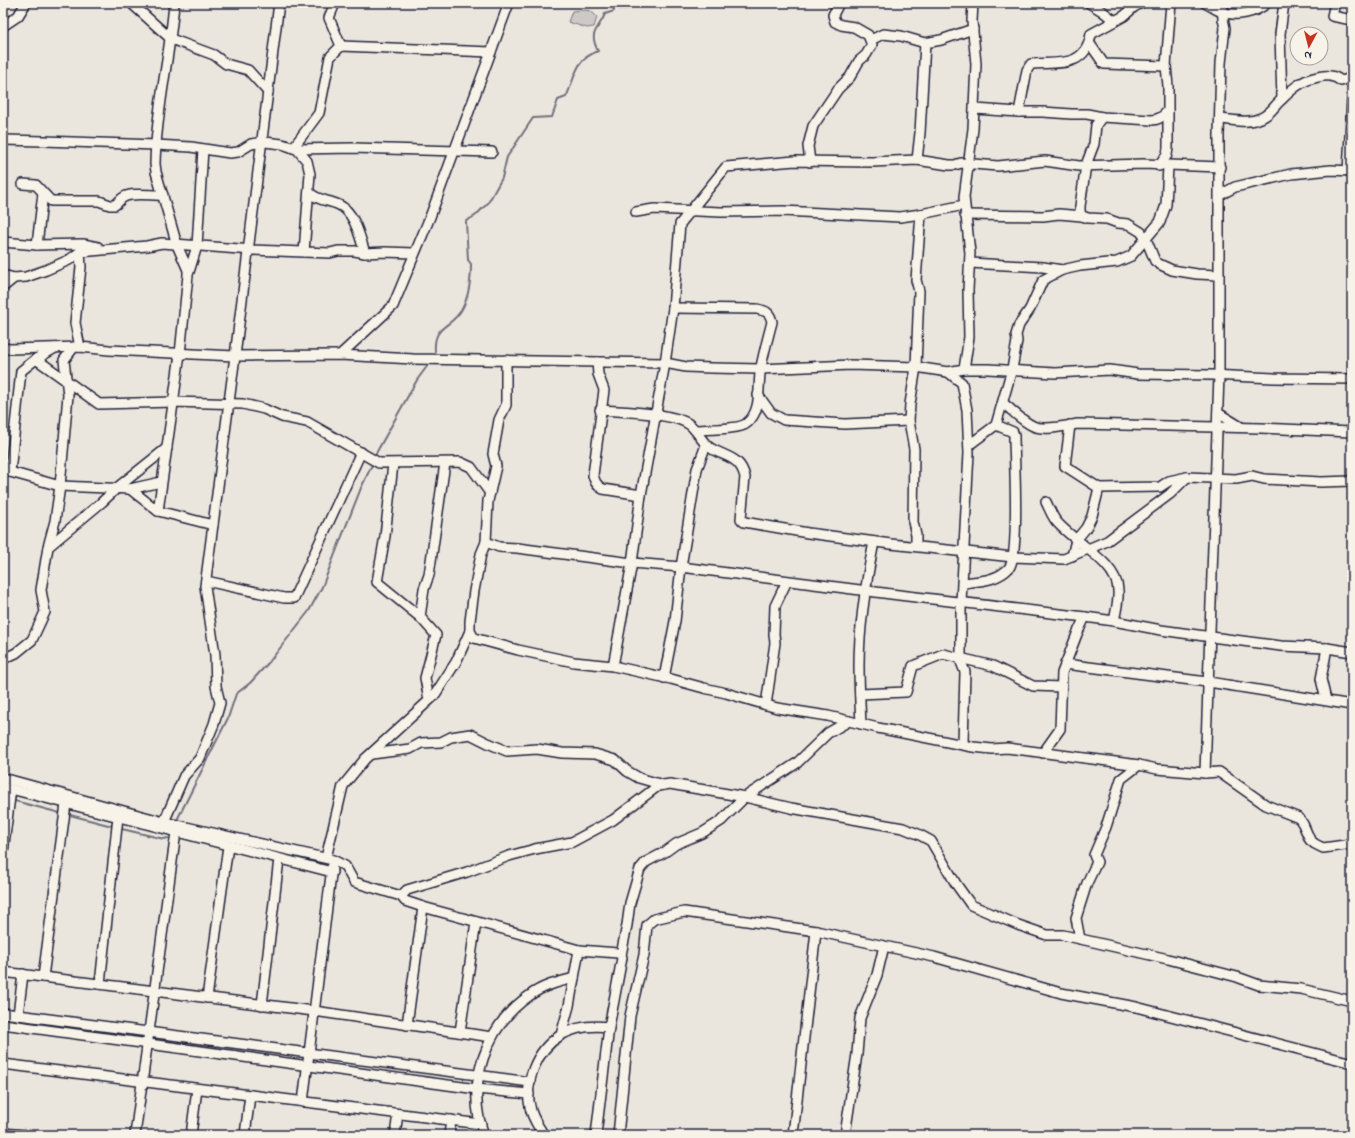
<svg xmlns="http://www.w3.org/2000/svg" width="1355" height="1138" font-family="'Indie Flower',sans-serif">
<rect width="100%" height="100%" fill="#eae6de"/>
<filter id="ink" filterUnits="userSpaceOnUse"><feTurbulence type="fractalNoise" baseFrequency=".025" numOctaves="2"/><feDisplacementMap in="SourceGraphic" scale="8" xChannelSelector="R" yChannelSelector="G"/><feConvolveMatrix kernelMatrix="1 2 1 2 8 2 1 2 1" color-interpolation-filters="sRGB"/></filter>
<g filter="url(#ink)">
<!-- green -->
<g fill="#cdc9c6" stroke="#787680">
<polygon points="614,3 632,3 629,9 618,9"/>
<polygon points="583,10 591,11 597,17 594,27 587,28 568,22 572,11"/>
</g>
<g fill="none" stroke-linecap="round" stroke-linejoin="round">
<!-- stream -->
<g stroke="#716f7b" stroke-width="2">
<path d="M435,351C433,324 451,329 462,309C469,296 471,279 471,264L468,260L466,221L475,216L488,203L502,178L507,157L533,118L552,117L558,100L566,97C576,77 574,60 598,51C588,31 598,31 605,14L614,11L612,3"/>
<polyline points="375,455 417,380 428,365"/>
<polyline points="3,798 5,799"/>
<polyline points="15,801 60,813"/>
<polyline points="70,815 112,826"/>
<polyline points="177,820 228,718 236,694 250,683 270,661 309,611 322,587 361,488 372,465"/>
<polyline points="122,829 164,839 168,838"/>
</g>
<defs>
<g id="minor">
<polyline points="131,3 171,39 214,55 226,64 248,70 268,92"/>
<polyline points="1089,3 1102,11 1115,21"/>
<path d="M1205,3C1211,6 1216,10 1222,12C1236,17 1256,13 1267,3"/>
<polyline points="1335,3 1332,16 1352,20"/>
<polyline points="3,26 18,16 26,3"/>
<polyline points="871,40 883,34 901,36 925,43 941,40 973,29"/>
<polyline points="1090,44 1104,64 1166,66"/>
<polyline points="341,46 491,52"/>
<polyline points="1282,99 1280,34 1284,3"/>
<path d="M975,109L1019,112H1043L1071,114H1087L1102,117L1151,120C1159,120 1163,116 1168,111"/>
<path d="M1019,112L1027,70L1031,64C1056,62 1086,69 1091,34L1124,16L1134,7L1141,3"/>
<path d="M1220,119C1234,120 1248,124 1261,118C1268,115 1272,110 1277,104C1289,92 1300,80 1318,77C1327,75 1334,75 1341,81L1352,78"/>
<polyline points="3,140 44,141 156,145 191,147 230,153 238,152 251,144 265,142 282,144 297,149 353,148 492,152"/>
<polyline points="293,148 319,113 330,57 341,46 329,18 335,3"/>
<polyline points="297,149 307,161 310,174 304,252"/>
<polyline points="917,160 920,133 925,43"/>
<polyline points="810,162 808,146 813,126 838,89 850,77 859,61 866,55 872,45 868,35 854,27 841,25 835,22 833,15 839,3"/>
<polyline points="1159,166 1167,155 1168,148 1168,86 1166,66 1171,3"/>
<polyline points="1348,171 1352,99"/>
<path d="M23,184L36,185L51,201H99L110,205H115C118,203 120,199 124,197C133,192 152,196 163,195"/>
<path d="M310,193C318,201 329,200 339,205C355,212 360,238 365,253"/>
<polyline points="1220,195 1235,187 1291,174 1331,170 1352,171"/>
<polyline points="636,212 654,209 721,212 783,211 900,217 921,214 964,205"/>
<polyline points="965,215 1043,216 1059,214 1082,216 1088,218 1107,219 1118,223 1128,224 1141,232 1146,239 1155,261 1159,264 1172,270 1197,274 1219,275"/>
<polyline points="1082,216 1080,212 1080,206 1086,165 1094,144 1096,125 1102,117"/>
<polyline points="3,242 37,245 83,244 98,247"/>
<polyline points="37,245 43,193"/>
<polyline points="80,252 81,267 75,323 80,347"/>
<polyline points="970,263 1043,267 1062,270"/>
<polyline points="189,272 197,246 203,149"/>
<polyline points="3,275 14,278 26,277 46,270 69,260 80,252 147,246 162,243 252,250 330,253 338,251 355,251 365,253 385,252 414,253"/>
<polyline points="3,287 14,278"/>
<path d="M673,308L757,309C766,311 770,312 772,322C768,337 764,352 761,367C757,385 763,410 747,423C740,430 706,429 695,430"/>
<polyline points="3,348 10,349 80,347 109,350 235,356 340,355 413,359 665,363 686,367 711,368 760,369 851,365 916,367 948,372 964,369 988,369 1055,373 1110,370 1138,374 1211,375 1274,378 1352,379"/>
<polyline points="340,355 393,306 430,217 509,3"/>
<polyline points="36,359 99,404 173,402 243,404 264,409 282,417 307,422 379,463 460,462 471,467 490,493"/>
<polyline points="506,360 506,405 499,420 493,454 496,466 488,501 486,542 481,554 474,591 470,621 470,631 474,638 518,650 574,662 613,666 671,679 704,688 726,693 777,708 828,716 878,728 973,747 992,749 1007,748 1139,765 1157,769 1205,773 1219,772 1266,805 1299,818 1303,824 1310,840 1315,844 1323,848 1345,845 1352,842"/>
<path d="M597,362L598,374L604,390L593,475C595,482 596,485 603,489L641,495"/>
<polyline points="964,369 969,337 968,290 970,253 964,197 973,129 976,64 972,21 973,3"/>
<polyline points="948,372 962,383 967,410 969,453 961,602 961,662 965,672 963,744"/>
<polyline points="758,395 771,413 784,420 845,424 909,421"/>
<path d="M1003,403C1013,411 1022,421 1033,426C1044,431 1066,426 1078,424L1261,428L1352,432"/>
<path d="M600,410C620,411 676,413 690,425C699,432 702,444 712,449C728,458 740,457 745,477L741,519L744,522L808,533L891,544L1013,557L1064,559L1107,541L1170,494L1187,477"/>
<polyline points="1218,413 1241,427"/>
<polyline points="1070,425 1065,466 1099,488"/>
<polyline points="969,445 996,425 1012,369 1017,341 1016,335 1019,325 1030,309 1043,280 1062,270 1080,266 1117,262 1131,256 1160,222 1166,205 1168,166"/>
<polyline points="393,464 385,536 377,582 420,617"/>
<polyline points="3,471 10,472 60,486 130,489 161,482"/>
<polyline points="10,472 21,371 36,359 55,348"/>
<polyline points="130,489 158,511 213,525"/>
<path d="M1046,502C1049,508 1052,516 1056,521C1073,542 1117,562 1118,590C1119,600 1116,611 1114,621"/>
<path d="M158,511L180,354L188,275V270L177,245L156,172L155,164C156,110 170,57 174,3"/>
<polyline points="486,542 499,547 517,548 632,563 681,567 697,469 706,445"/>
<polyline points="916,546 916,535 913,522 914,449 909,421 910,404 916,367 919,291 916,280 921,214"/>
<polyline points="48,547 102,502 118,487 167,448"/>
<polyline points="1072,556 1076,540 1086,528 1092,516 1099,488 1160,487 1169,481 1187,477 1236,479 1252,476 1264,479 1321,482 1352,481"/>
<polyline points="206,581 284,598 294,598 361,452"/>
<path d="M963,583C979,581 997,581 1009,568C1020,555 1014,458 1014,436L1013,432L996,425"/>
<polyline points="3,659 16,653 32,640 45,612 41,590 48,547 55,521 60,486 68,395 64,360 74,347"/>
<polyline points="1065,664 1215,683 1352,705"/>
<polyline points="613,666 632,563 641,495 665,363 673,308 680,224 726,167 795,161 872,162 917,160 949,165 955,165 961,163 998,166 1045,161 1079,166 1143,164 1220,167"/>
<polyline points="664,678 675,621 681,567 899,595 1085,617 1114,621 1161,630 1219,638 1281,646 1327,648 1352,652"/>
<polyline points="860,694 906,692 913,666 943,654 993,666 1033,686 1062,687"/>
<polyline points="429,700 425,678 436,635 420,617 424,589 429,575 445,463"/>
<polyline points="1326,700 1321,679 1327,648"/>
<polyline points="766,705 775,643 774,634 775,606 787,581"/>
<path d="M861,724C860,704 859,684 859,665C859,623 866,582 874,542"/>
<polyline points="1043,753 1060,729 1062,673 1077,634 1085,617"/>
<polyline points="372,754 410,749 421,743 441,742 451,737 470,734 488,743 507,751 537,749 562,753 595,754 615,760 627,771 639,778 663,785"/>
<polyline points="1205,773 1219,375 1219,135 1221,63 1225,28 1223,19 1222,3"/>
<polyline points="3,778 164,822 333,860 345,866 354,882 401,896 407,890 467,872 509,856 535,849 572,842 613,820 658,786 670,784 745,797 791,808 903,828 918,834 931,841 956,884 971,905 1018,925 1047,935 1063,935 1168,959 1237,977 1259,985 1301,989 1352,1001"/>
<polyline points="3,787 332,872"/>
<polyline points="164,822 184,776 200,758 214,724 220,703 216,686 215,655 205,586 235,356 279,3"/>
<polyline points="3,852 11,789"/>
<polyline points="326,858 343,786 365,759 434,696 456,662 470,631"/>
<polyline points="401,896 405,901 423,907 579,950 618,953 621,955 622,958 609,1027 596,1135"/>
<polyline points="1080,939 1076,918 1087,883 1097,862 1094,855 1106,827 1121,779 1139,765"/>
<polyline points="621,955 627,925 630,903 640,869 646,862 665,852 676,844 702,833 721,821 745,797 797,763 828,733 849,721"/>
<polyline points="3,972 314,1011 492,1037"/>
<polyline points="43,977 66,804"/>
<polyline points="100,984 118,817"/>
<polyline points="207,998 228,846"/>
<polyline points="262,1005 279,859"/>
<polyline points="3,1013 530,1082"/>
<polyline points="18,1015 23,974"/>
<polyline points="3,1024 477,1089 529,1094"/>
<polyline points="407,1025 423,907"/>
<polyline points="460,1032 476,922"/>
<polyline points="561,1035 569,1006 579,950"/>
<polyline points="3,1064 481,1124"/>
<polyline points="303,1102 332,867"/>
<polyline points="3,1133 25,1135"/>
<polyline points="135,1135 176,832"/>
<polyline points="191,1135 197,1089"/>
<polyline points="245,1135 250,1095"/>
<polyline points="395,1135 398,1114"/>
<polyline points="449,1135 451,1120"/>
<path d="M484,1135C465,1085 486,1026 529,996C542,986 558,982 574,978"/>
<path d="M544,1135C539,1128 534,1120 531,1111C523,1083 536,1050 561,1035C575,1027 593,1025 609,1027"/>
<polyline points="618,1135 630,1016 644,955 647,925 654,919 684,912 816,931 934,957 1061,993 1136,1007 1352,1063"/>
<polyline points="793,1135 816,931"/>
<polyline points="845,1135 857,1054 860,1018 877,975 884,946"/>
</g>
</defs>
<!-- minor casing -->
<use href="#minor" stroke="#22223b" stroke-width="12"/>
<!-- minor -->
<use href="#minor" stroke="#f7f3e8" stroke-width="9"/>
</g>
</g>
<!-- margin -->
<rect width="1355" height="1138" fill="none" stroke="#f7f3e8" stroke-width="16"/>
<rect x="8" y="8" width="1339" height="1122" fill="none" stroke="#22223b" stroke-width="1.5" filter="url(#ink)"/>
<!-- north arrow -->
<g transform="translate(1309 46) rotate(187)"><circle r="19" fill="#f7f3e8" stroke="#a29fa3"/>
<path d="M0-3L7 15L0 10L-7 15Z" fill="#c8321e"/>
<text y="-6" font-size="11" font-weight="bold" text-anchor="middle" fill="#22223b">N</text>
</g>
</svg>
